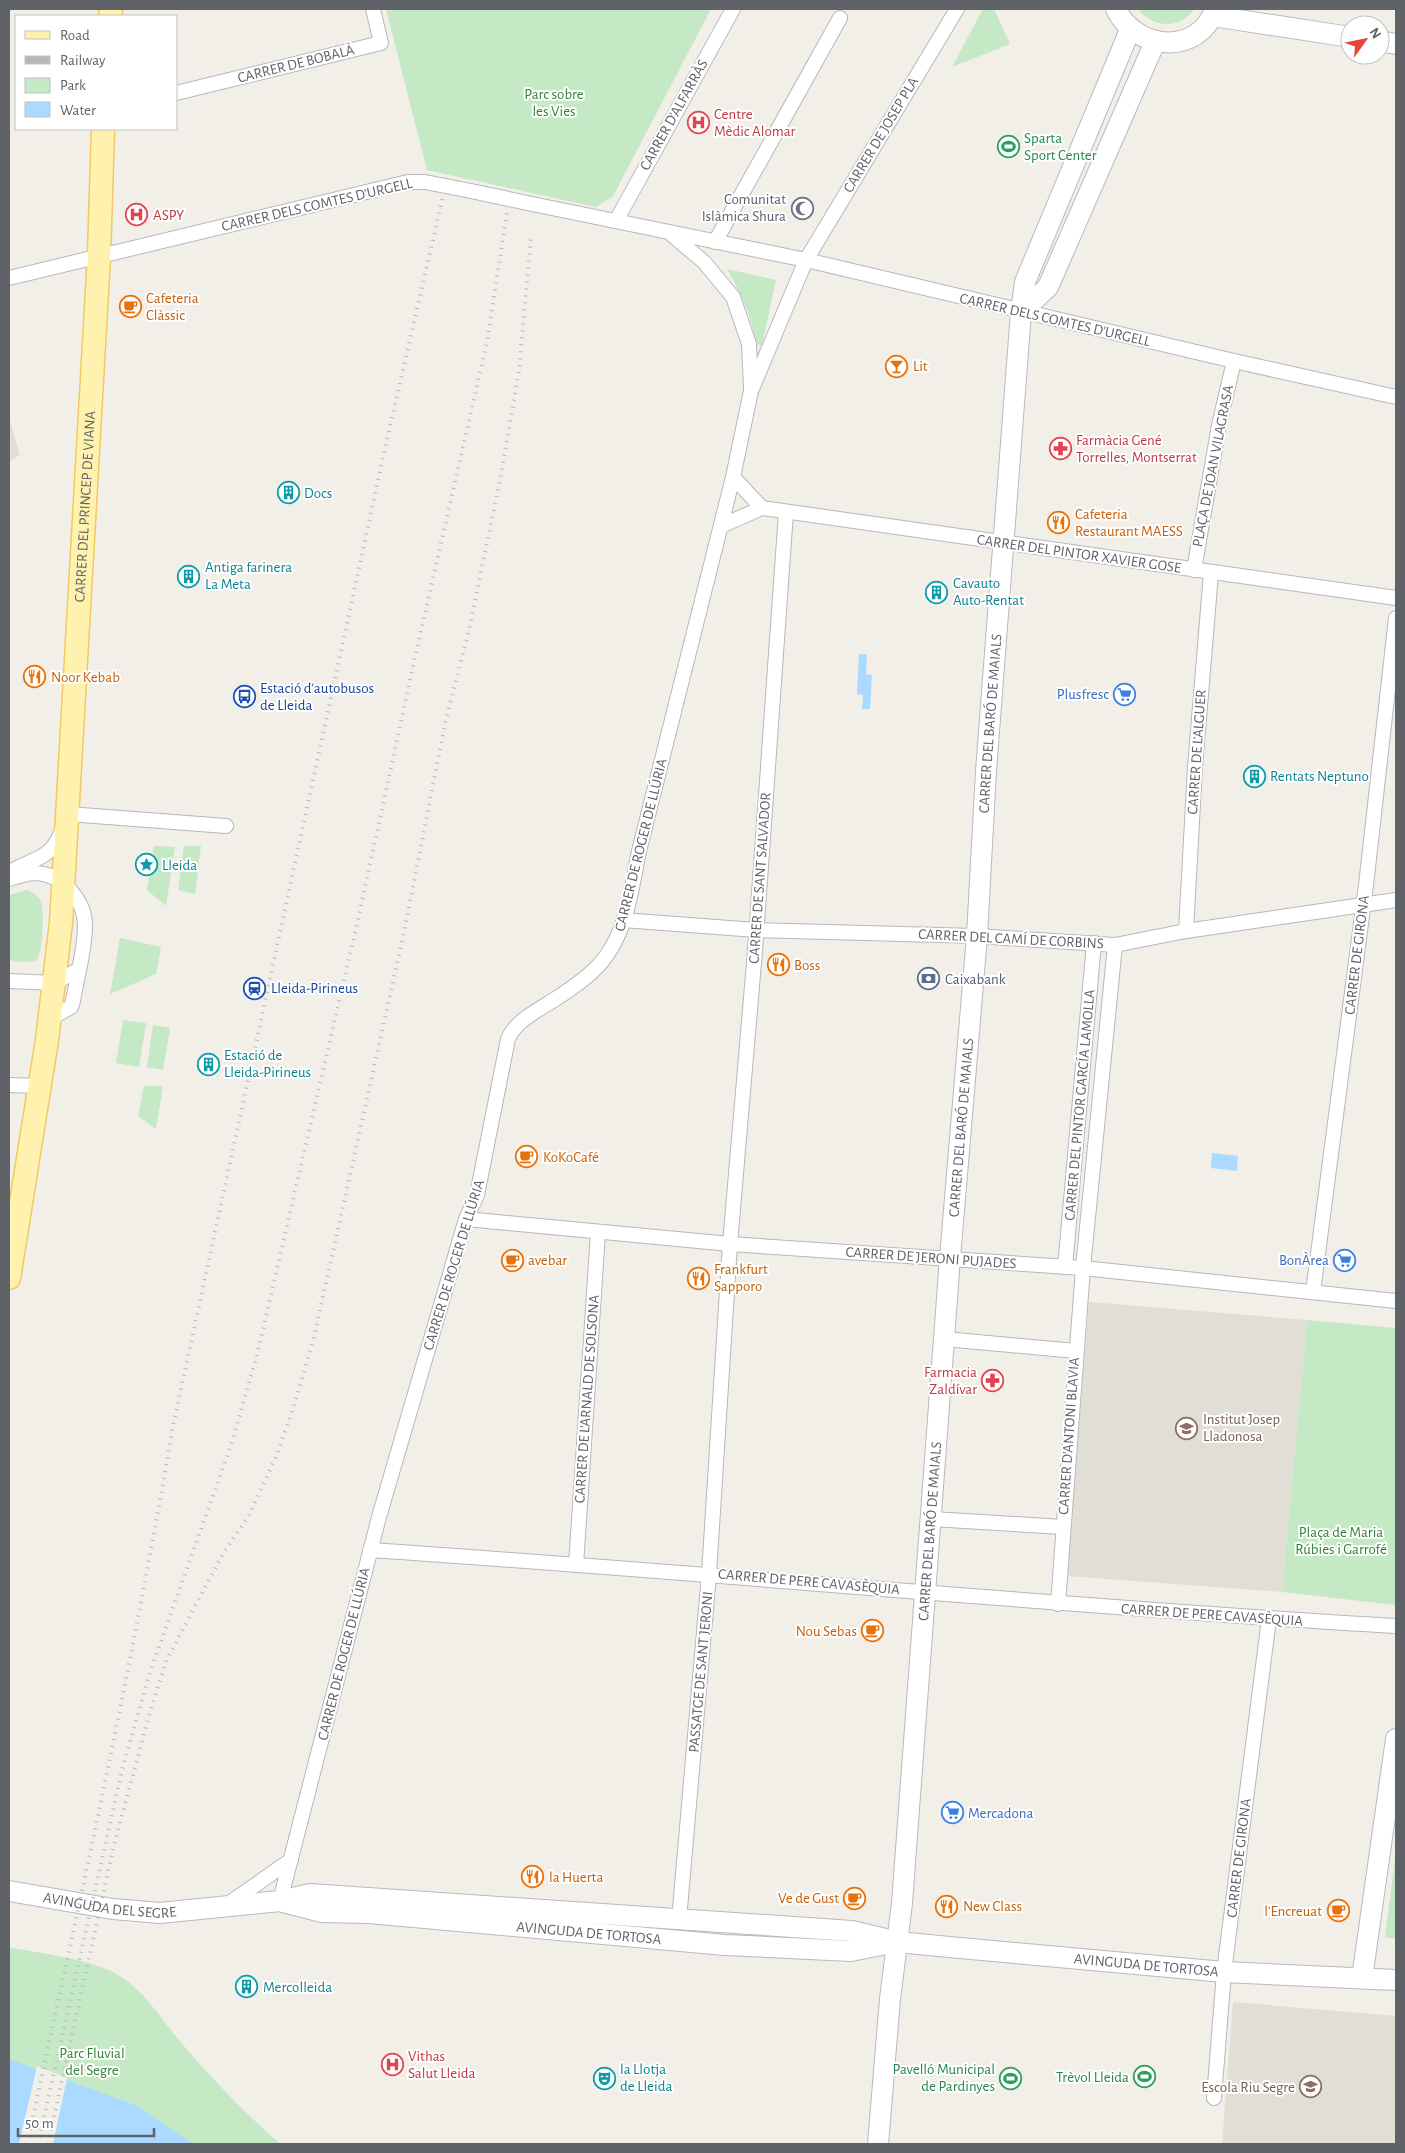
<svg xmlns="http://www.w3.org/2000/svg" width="1405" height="2153" font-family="'Alegreya Sans',sans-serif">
<rect width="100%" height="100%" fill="#f1efe8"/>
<!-- education -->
<g fill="#e1ded6">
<polygon points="9,417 20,455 9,462"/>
<polygon points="1089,1302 1307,1320 1282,1592 1067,1576"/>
<polygon points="1233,2002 1396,2016 1396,2144 1222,2144"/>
</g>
<!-- green -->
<g fill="#c5e8c5">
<polygon points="386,9 711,9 613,196 596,207 427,170"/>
<polygon points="983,9 994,9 1010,44 952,67"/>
<path d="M1138,9H1194C1180,30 1153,28 1138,9Z"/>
<path d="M727,269L776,280L762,345L756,344C752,317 741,293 727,269Z"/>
<polygon points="154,846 175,847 166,906 147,890"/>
<polygon points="184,846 201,846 195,894 178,890"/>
<path d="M27,890C34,892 41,898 42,906C44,915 43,956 36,960C30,964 16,961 9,960V895Z"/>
<polygon points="120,938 161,947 156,974 110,994"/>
<polygon points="123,1020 146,1023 139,1067 116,1063"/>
<polygon points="153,1025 170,1028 163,1070 147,1067"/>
<polygon points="144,1086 163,1086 156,1129 138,1116"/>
<polygon points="1307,1320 1396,1328 1396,1605 1282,1592"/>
<polygon points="1396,1852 1396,1939 1385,1937"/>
<path d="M9,1947C37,1953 88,1959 113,1972C144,1988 161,2020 184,2046C214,2081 245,2113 280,2144H9Z"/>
</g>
<!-- water -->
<g fill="#aadaff">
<polygon points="859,654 867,654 866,674 872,675 870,709 862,709 863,695 857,694"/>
<polygon points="1212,1153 1238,1156 1237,1171 1211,1168"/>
<polygon points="9,2059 135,2105 193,2144 9,2144"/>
</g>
<!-- pier -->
<polygon fill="#f1efe8" points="37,2066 67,2078 53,2144 19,2144"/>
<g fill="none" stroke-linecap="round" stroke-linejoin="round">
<defs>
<g id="street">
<polyline points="176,93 381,43 373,9"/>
<polyline points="537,205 806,260 1234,361 1396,397"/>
<polyline points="616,221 733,9"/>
<polyline points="672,235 704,262 733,297 749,344 751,388"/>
<polyline points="715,242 840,18"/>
<polyline points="9,278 408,182 425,182 471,191"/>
<polyline points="733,477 762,508"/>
<polyline points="721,526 762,508 1396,598"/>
<polyline points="1194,570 1219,425 1234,361"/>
<path d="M9,872C46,853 54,859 68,814L226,826"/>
<path d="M9,879C18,876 27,873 36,873C61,874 85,900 85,925C85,950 77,977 73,1001L71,1007L51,1018"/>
<polyline points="623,920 756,930 977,936 1115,945 1186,931 1396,900"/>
<polyline points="1186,931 1195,767 1211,573"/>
<polyline points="9,981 55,983 79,969"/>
<polyline points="9,1085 40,1086"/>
<polyline points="466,1219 730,1244 1083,1268 1396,1301"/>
<polyline points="1065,1267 1094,943"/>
<polyline points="1313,1292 1366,885 1396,618"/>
<polyline points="945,1339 1076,1351"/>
<polyline points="932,1519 1063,1527"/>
<path d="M370,1550C713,1573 1054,1606 1396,1626"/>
<polyline points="576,1565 598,1233"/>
<polyline points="1058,1604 1083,1268 1115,945"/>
<path d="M280,1901L379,1517L466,1219L477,1195L508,1039C516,1020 540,1009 557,998C569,990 583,981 594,970C626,940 631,892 639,851L733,477L751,391L806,260L957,9"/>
<polyline points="228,1904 291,1860"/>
<polyline points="679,1920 709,1574 730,1244 755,951 786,512"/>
<polyline points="1214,2098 1224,1972 1269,1619"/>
</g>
<g id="secondary">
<path d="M1116,9C1136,51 1199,56 1215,9"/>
<polyline points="1213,16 1350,37"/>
<polyline points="1380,41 1396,44"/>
<polyline points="1021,312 1048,287 1155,42"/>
<path id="s1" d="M9,1891L113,1909L160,1913L280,1901L310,1894L852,1931L898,1942L960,1948L1224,1972L1396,1980"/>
<path id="s2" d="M283,1902L322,1912L369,1913L725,1945L851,1951L891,1943"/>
<polyline points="1362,1978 1396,1739"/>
<path id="s3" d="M878,2144L890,1999L902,1903L950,1258L977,936L986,771L1021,312L1025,282L1130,30"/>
</g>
<g id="primary">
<polyline points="110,16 111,9"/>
<path id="s4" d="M9,1278L47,1040L61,923L99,256L103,129"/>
</g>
</defs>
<!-- street casing -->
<use href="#street" stroke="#b5b8bc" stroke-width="16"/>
<!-- secondary casing -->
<use href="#secondary" stroke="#b6babf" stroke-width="22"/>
<!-- primary casing -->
<use href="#primary" stroke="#f2c960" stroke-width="25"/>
<!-- street -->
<use href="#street" stroke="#fff" stroke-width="14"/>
<!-- secondary -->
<use href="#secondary" stroke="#fff" stroke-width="20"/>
<!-- primary -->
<use href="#primary" stroke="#fff2af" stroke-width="22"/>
<!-- rail -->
<g stroke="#b6b7b8" stroke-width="4" stroke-dasharray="1 6" stroke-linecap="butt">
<path d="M27,2144C79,1906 132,1667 173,1426L385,448L443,196"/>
<polyline points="38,2144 122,1770 150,1672 231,1445 257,1355 357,924 415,657 487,342 507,212"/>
<polyline points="48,2144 113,1849 150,1712 167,1659 221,1557 249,1515 277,1455 297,1396 314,1337 404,932 446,719 469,630 500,480 519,371 531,236"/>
</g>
<defs>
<polyline id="street-bridge" points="471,191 537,205"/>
</defs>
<!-- street-bridge casing -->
<use href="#street-bridge" stroke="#b5b8bc" stroke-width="16" stroke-linecap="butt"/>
<!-- street-bridge -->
<use href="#street-bridge" stroke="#fff" stroke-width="14"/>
</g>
<!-- icons -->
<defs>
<symbol id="hospital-ring" viewBox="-11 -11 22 22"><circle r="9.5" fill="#fff" stroke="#e0444e" stroke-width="1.5"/><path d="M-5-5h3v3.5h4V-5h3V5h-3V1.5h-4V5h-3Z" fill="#e0444e"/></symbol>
<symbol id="stadium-ring" viewBox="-11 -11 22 22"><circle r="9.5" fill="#fff" stroke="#2e9e5b" stroke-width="1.5"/><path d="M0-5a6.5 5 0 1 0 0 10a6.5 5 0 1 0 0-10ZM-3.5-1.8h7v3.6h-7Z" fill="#2e9e5b"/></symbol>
<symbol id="mosque-ring" viewBox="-11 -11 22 22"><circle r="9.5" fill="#fff" stroke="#6b7280" stroke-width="1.5"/><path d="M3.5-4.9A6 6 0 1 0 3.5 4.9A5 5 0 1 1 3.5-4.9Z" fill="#6b7280"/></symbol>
<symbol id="cafe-ring" viewBox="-11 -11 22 22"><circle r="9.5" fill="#fff" stroke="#e8710a" stroke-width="1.5"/><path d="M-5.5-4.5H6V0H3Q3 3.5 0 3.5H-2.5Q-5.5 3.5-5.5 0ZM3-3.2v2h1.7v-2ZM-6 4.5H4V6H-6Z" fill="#e8710a"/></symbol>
<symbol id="bar-ring" viewBox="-11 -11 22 22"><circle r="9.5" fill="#fff" stroke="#e8710a" stroke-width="1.5"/><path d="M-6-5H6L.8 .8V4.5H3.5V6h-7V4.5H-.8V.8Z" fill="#e8710a"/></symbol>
<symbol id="pharmacy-ring" viewBox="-11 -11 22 22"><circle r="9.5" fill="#fff" stroke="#e0444e" stroke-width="1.5"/><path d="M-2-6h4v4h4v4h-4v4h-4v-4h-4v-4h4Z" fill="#e0444e"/></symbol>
<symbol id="building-ring" viewBox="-11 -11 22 22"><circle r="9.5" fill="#fff" stroke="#0f9aa8" stroke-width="1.5"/><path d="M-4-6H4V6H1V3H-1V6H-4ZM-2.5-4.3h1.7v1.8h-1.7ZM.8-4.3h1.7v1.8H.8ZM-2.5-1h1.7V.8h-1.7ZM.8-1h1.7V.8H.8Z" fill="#0f9aa8"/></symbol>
<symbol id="restaurant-ring" viewBox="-11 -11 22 22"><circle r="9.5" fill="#fff" stroke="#e8710a" stroke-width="1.5"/><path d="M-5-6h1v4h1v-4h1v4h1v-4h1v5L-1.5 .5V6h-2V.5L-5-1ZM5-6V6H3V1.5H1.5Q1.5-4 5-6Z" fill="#e8710a"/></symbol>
<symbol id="supermarket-ring" viewBox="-11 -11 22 22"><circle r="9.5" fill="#fff" stroke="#3f7fe0" stroke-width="1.5"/><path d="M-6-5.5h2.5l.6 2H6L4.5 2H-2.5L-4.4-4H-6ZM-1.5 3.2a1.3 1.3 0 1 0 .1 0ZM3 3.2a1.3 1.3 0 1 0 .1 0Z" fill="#3f7fe0"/></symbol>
<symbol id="bus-ring" viewBox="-11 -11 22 22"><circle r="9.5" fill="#fff" stroke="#1a4fb4" stroke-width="1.5"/><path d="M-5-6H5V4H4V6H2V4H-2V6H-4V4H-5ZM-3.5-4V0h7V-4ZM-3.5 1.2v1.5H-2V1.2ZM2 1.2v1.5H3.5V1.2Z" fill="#1a4fb4"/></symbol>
<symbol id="sight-ring" viewBox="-11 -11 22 22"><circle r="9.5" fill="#fff" stroke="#0f9aa8" stroke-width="1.5"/><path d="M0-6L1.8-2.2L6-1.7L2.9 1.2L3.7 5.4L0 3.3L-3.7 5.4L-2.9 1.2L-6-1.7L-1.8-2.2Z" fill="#0f9aa8"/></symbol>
<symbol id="bank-ring" viewBox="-11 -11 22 22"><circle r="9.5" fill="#fff" stroke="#5c6f8a" stroke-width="1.5"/><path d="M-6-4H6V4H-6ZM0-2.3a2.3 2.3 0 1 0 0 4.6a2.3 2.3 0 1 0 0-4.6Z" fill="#5c6f8a"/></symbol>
<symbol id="station-ring" viewBox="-11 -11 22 22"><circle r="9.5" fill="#fff" stroke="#1a4fb4" stroke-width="1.5"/><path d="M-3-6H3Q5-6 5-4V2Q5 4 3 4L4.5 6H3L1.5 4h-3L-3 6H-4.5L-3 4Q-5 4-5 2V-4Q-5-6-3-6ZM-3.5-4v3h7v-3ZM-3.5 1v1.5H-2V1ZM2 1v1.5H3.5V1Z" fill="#1a4fb4"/></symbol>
<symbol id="school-ring" viewBox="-11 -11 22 22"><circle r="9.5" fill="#fff" stroke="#8d6e63" stroke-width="1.5"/><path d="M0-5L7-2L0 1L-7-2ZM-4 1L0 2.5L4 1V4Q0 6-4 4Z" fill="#8d6e63"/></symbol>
<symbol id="theatre-ring" viewBox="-11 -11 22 22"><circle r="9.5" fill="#fff" stroke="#0f9aa8" stroke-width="1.5"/><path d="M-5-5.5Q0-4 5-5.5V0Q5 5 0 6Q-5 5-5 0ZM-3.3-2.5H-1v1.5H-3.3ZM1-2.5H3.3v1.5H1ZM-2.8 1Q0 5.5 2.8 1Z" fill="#0f9aa8"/></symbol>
</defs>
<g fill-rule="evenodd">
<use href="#hospital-ring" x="686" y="110" width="25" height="25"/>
<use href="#stadium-ring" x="996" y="134" width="25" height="25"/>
<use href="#mosque-ring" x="790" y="196" width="25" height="25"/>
<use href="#hospital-ring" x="124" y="202" width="25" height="25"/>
<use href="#cafe-ring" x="118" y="294" width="25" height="25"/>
<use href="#bar-ring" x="884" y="354" width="25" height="25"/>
<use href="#pharmacy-ring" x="1048" y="436" width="25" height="25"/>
<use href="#building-ring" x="276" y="480" width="25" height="25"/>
<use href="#restaurant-ring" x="1046" y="510" width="25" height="25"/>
<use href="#building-ring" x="176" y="564" width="25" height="25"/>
<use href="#building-ring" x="924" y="580" width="25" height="25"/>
<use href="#restaurant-ring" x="22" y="664" width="25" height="25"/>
<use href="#supermarket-ring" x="1112" y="682" width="25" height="25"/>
<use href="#bus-ring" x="232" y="684" width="25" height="25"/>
<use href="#building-ring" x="1242" y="764" width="25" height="25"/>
<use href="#sight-ring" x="134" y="852" width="25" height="25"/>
<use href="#restaurant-ring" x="766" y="952" width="25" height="25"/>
<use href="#bank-ring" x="916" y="966" width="25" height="25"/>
<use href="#station-ring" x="242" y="976" width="25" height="25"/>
<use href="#building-ring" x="196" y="1052" width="25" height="25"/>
<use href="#cafe-ring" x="514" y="1144" width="25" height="25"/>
<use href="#cafe-ring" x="500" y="1248" width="25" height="25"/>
<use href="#supermarket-ring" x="1332" y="1248" width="25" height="25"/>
<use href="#restaurant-ring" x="686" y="1266" width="25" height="25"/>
<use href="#pharmacy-ring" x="980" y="1368" width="25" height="25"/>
<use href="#school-ring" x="1174" y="1416" width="25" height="25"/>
<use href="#cafe-ring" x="860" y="1618" width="25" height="25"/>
<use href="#supermarket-ring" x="940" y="1800" width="25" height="25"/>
<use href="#restaurant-ring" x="520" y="1864" width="25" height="25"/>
<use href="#cafe-ring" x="842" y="1886" width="25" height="25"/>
<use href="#restaurant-ring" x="934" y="1894" width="25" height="25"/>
<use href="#cafe-ring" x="1326" y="1898" width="25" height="25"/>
<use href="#building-ring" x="234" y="1974" width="25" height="25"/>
<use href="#hospital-ring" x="380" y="2052" width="25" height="25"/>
<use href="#stadium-ring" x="1132" y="2064" width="25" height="25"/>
<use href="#theatre-ring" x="592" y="2066" width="25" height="25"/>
<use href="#stadium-ring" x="998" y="2066" width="25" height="25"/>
<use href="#school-ring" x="1298" y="2074" width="25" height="25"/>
</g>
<g text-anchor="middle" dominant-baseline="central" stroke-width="4" stroke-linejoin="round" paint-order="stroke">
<!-- street labels -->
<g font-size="15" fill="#5f6368" stroke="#fff">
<text transform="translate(296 64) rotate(-14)">CARRER DE BOBALÀ</text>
<text transform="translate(674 115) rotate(-61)">CARRER D'ALFARRÀS</text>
<text transform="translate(881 135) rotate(-59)">CARRER DE JOSEP PLA</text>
<text transform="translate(317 205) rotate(-13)">CARRER DELS COMTES D'URGELL</text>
<text transform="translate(1055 320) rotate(13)">CARRER DELS COMTES D'URGELL</text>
<text transform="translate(1213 466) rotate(-79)">PLAÇA DE JOAN VILAGRASA</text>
<text stroke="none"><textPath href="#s4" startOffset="776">CARRER DEL PRINCEP DE VIANA</textPath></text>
<text transform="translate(1079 554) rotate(8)">CARRER DEL PINTOR XAVIER GOSE</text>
<text stroke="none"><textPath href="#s3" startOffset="1425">CARRER DEL BARÓ DE MAIALS</textPath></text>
<text transform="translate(1197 752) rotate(-86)">CARRER DE L'ALGUER</text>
<text transform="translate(641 845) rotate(-76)">CARRER DE ROGER DE LLÚRIA</text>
<text transform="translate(760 878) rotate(-86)">CARRER DE SANT SALVADOR</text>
<text transform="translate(1011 939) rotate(3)">CARRER DEL CAMÍ DE CORBINS</text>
<text transform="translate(1357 955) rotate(-83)">CARRER DE GIRONA</text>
<text transform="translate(1080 1105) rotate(-85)">CARRER DEL PINTOR GARCÍA LAMOLLA</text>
<text stroke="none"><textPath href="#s3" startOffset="1020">CARRER DEL BARÓ DE MAIALS</textPath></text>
<text transform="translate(931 1258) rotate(4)">CARRER DE JERONI PUJADES</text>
<text transform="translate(454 1265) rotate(-73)">CARRER DE ROGER DE LLÚRIA</text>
<text transform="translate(587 1399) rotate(-86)">CARRER DE L'ARNALD DE SOLSONA</text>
<text transform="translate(1069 1436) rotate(-86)">CARRER D'ANTONI BLAVIA</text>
<text stroke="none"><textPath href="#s3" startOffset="615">CARRER DEL BARÓ DE MAIALS</textPath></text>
<text transform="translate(809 1582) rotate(5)">CARRER DE PERE CAVASÈQUIA</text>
<text transform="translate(1212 1615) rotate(4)">CARRER DE PERE CAVASÈQUIA</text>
<text transform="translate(344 1654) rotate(-76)">CARRER DE ROGER DE LLÚRIA</text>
<text transform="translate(701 1672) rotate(-85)">PASSATGE DE SANT JERONI</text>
<text transform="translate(1239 1858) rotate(-83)">CARRER DE GIRONA</text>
<text stroke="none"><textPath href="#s1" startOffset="102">AVINGUDA DEL SEGRE</textPath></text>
<text stroke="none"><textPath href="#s2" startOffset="308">AVINGUDA DE TORTOSA</textPath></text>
<text stroke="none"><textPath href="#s1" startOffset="1144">AVINGUDA DE TORTOSA</textPath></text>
</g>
<!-- park labels -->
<g font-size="15" fill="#348238" stroke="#fff">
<text x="554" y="94">Parc sobre<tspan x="554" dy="17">les Vies</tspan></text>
<text x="1341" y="1532">Plaça de Maria<tspan x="1341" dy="17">Rúbies i Garrofé</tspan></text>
<text x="92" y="2053">Parc Fluvial<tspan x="92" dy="17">del Segre</tspan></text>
</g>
<!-- health labels -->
<g font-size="15" fill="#be3a42" stroke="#fff" text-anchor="start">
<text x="714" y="114">Centre<tspan x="714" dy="17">Mèdic Alomar</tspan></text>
<text x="153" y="215">ASPY</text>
<text x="1076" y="440">Farmàcia Gené<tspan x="1076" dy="17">Torrelles, Montserrat</tspan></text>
<text x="977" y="1372" text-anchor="end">Farmacia<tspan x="977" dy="17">Zaldívar</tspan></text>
<text x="408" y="2056">Vithas<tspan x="408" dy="17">Salut Lleida</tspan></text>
</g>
<!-- leisure labels -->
<g font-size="15" fill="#27864d" stroke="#fff" text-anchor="end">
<text x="1024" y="138" text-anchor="start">Sparta<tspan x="1024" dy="17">Sport Center</tspan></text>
<text x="995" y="2069">Pavelló Municipal<tspan x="995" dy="17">de Pardinyes</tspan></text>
<text x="1129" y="2077">Trèvol Lleida</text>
</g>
<!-- worship labels -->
<g font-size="15" fill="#5b616d" stroke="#fff" text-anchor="end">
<text x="786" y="199">Comunitat<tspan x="786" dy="17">Islàmica Shura</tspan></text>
</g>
<!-- food labels -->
<g font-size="15" fill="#c56008" stroke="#fff" text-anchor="start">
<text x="146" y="298">Cafeteria<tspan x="146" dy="17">Clàssic</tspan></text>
<text x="913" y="366">Lit</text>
<text x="1075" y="514">Cafeteria<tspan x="1075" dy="17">Restaurant MAESS</tspan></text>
<text x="51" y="677">Noor Kebab</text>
<text x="794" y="965">Boss</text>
<text x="543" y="1157">KoKoCafé</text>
<text x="528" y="1260">avebar</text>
<text x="714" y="1269">Frankfurt<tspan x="714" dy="17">Sapporo</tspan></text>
<text x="857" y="1631" text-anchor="end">Nou Sebas</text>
<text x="549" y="1877">la Huerta</text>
<text x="839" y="1898" text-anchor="end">Ve de Gust</text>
<text x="963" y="1906">New Class</text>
<text x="1322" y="1911" text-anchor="end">l'Encreuat</text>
</g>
<!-- culture labels -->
<g font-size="15" fill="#0d838f" stroke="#fff" text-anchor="start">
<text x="304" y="493">Docs</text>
<text x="205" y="567">Antiga farinera<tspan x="205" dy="17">La Meta</tspan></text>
<text x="953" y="583">Cavauto<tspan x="953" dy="17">Auto-Rentat</tspan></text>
<text x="1270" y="776">Rentats Neptuno</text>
<text x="162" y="865">Lleida</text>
<text x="224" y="1055">Estació de<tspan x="224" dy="17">Lleida-Pirineus</tspan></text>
<text x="263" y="1987">Mercolleida</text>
<text x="620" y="2069">la Llotja<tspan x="620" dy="17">de Lleida</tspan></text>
</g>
<!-- transit labels -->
<g font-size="15" fill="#164399" stroke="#fff" text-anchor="start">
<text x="260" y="688">Estació d'autobusos<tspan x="260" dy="17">de Lleida</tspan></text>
<text x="271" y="988">Lleida-Pirineus</text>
</g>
<!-- shop labels -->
<g font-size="15" fill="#366cbe" stroke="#fff" text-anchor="end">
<text x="1109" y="694">Plusfresc</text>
<text x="1329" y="1260">BonÀrea</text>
<text x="968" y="1813" text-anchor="start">Mercadona</text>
</g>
<!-- service labels -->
<g font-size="15" fill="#4e5e75" stroke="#fff" text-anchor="start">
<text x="945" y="979">Caixabank</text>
</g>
<!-- education labels -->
<g font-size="15" fill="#785e54" stroke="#fff" text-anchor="start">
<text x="1203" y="1419">Institut Josep<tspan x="1203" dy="17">Lladonosa</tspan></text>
<text x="1295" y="2087" text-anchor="end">Escola Riu Segre</text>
</g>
</g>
<!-- border -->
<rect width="1405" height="2153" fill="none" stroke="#5f6368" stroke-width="20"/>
<!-- legend -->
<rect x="15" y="15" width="162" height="115" fill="#ffffff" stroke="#bfc1c3"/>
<rect x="25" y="31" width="25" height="8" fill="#fff2af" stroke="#bfc1c3"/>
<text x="60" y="40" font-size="15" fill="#5f6368">Road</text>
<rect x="25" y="56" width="25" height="8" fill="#b6b7b8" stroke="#bfc1c3"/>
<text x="60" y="65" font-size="15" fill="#5f6368">Railway</text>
<rect x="25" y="78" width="25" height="15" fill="#c5e8c5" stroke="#bfc1c3"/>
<text x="60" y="90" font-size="15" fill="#5f6368">Park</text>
<rect x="25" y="102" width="25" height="15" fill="#aadaff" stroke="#bfc1c3"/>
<text x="60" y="115" font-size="15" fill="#5f6368">Water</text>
<!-- north arrow -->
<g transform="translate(1365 40) rotate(57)"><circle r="24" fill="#ffffff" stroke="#bfc1c3"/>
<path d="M0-4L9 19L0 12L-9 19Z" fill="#ea4335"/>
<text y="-8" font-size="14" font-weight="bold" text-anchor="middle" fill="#5f6368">N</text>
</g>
<!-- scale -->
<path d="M18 2128v8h136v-8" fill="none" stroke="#5f6368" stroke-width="2.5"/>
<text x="25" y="2128" font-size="15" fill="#5f6368" stroke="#ffffff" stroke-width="4" paint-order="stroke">50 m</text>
</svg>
